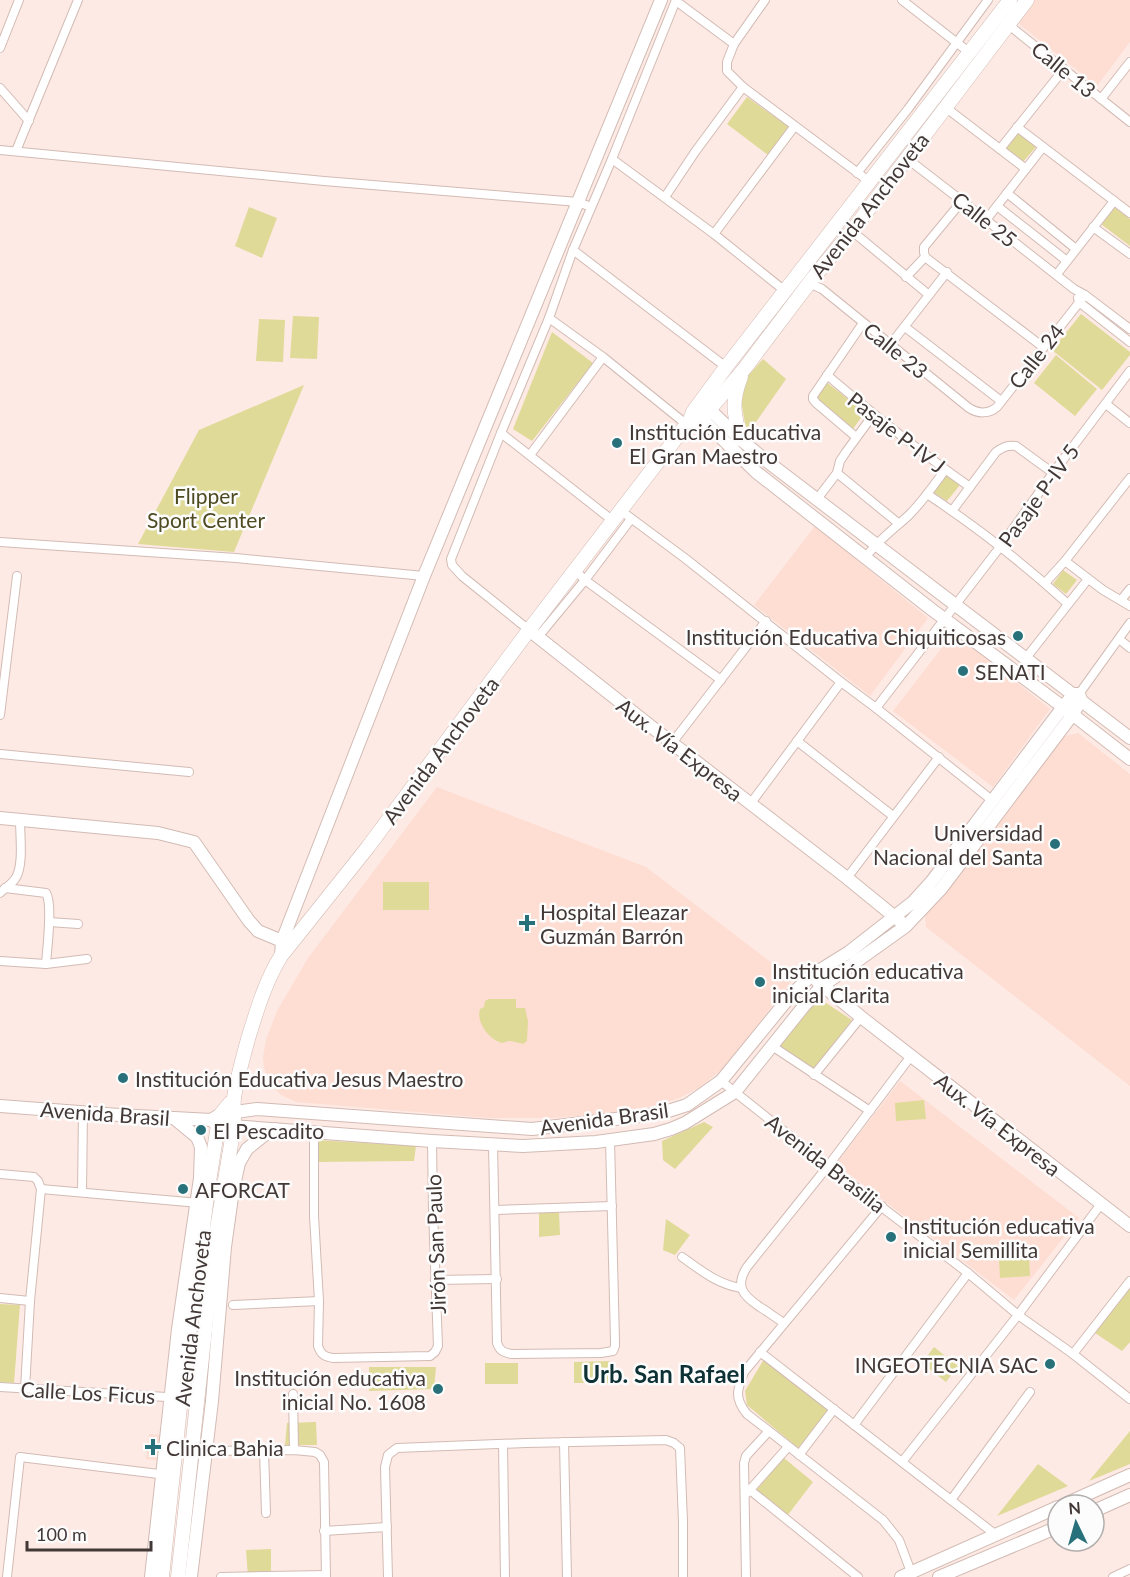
<svg xmlns="http://www.w3.org/2000/svg" width="1130" height="1577" font-family="Lato,sans-serif">
<rect width="100%" height="100%" fill="#feeae4"/>
<!-- built -->
<g fill="#feddd3">
<polygon points="1034,0 1130,0 1130,42 1097,86 1018,23"/>
<polygon points="815,526 928,618 870,696 754,605"/>
<polygon points="954,632 1050,709 993,787 893,711"/>
<polygon points="1078,733 1130,774 1130,1086 926,927 925,915 1062,737"/>
<polygon points="437,787 646,867 793,979 726,1066 699,1088 677,1099 644,1108 607,1114 550,1118 489,1118 296,1102 281,1095 272,1086 264,1068 263,1057 266,1040 277,1011 308,958"/>
<polygon points="900,1081 1079,1218 1014,1300 836,1164"/>
<polygon points="149,1434 160,1435 157,1460 146,1459"/>
</g>
<!-- green -->
<g fill="#dfda98">
<polygon points="747,97 789,127 768,155 727,124"/>
<polygon points="1018,133 1036,147 1022,163 1004,149"/>
<polygon points="249,207 277,218 262,258 235,246"/>
<polygon points="1114,207 1130,219 1130,246 1101,224"/>
<polygon points="1081,314 1130,352 1130,355 1102,390 1052,350"/>
<polygon points="293,316 319,317 317,359 290,358"/>
<polygon points="259,319 285,320 283,362 256,361"/>
<polygon points="552,332 593,363 532,441 513,429"/>
<polygon points="1056,355 1097,389 1075,416 1034,383"/>
<polygon points="763,359 786,379 747,435 741,400 745,379"/>
<polygon points="826,382 865,412 853,429 814,399"/>
<polygon points="304,385 234,552 138,544 199,430"/>
<polygon points="945,474 960,485 947,501 931,491"/>
<polygon points="1063,570 1077,580 1066,594 1053,584"/>
<rect x="383" y="882" width="46" height="28"/>
<polygon points="817,997 852,1020 812,1072 777,1046"/>
<path d="M489,999H516V1008H525L528,1021L527,1041L523,1044C518,1043 514,1041 509,1041C503,1042 504,1044 499,1042C487,1037 476,1021 480,1009L484,1007L485,1001Z"/>
<polygon points="924,1100 926,1119 896,1121 895,1103"/>
<polygon points="704,1122 713,1127 675,1169 663,1160 662,1141"/>
<polygon points="316,1140 416,1146 414,1161 316,1162"/>
<polygon points="559,1212 560,1235 539,1237 539,1213"/>
<polygon points="666,1219 690,1235 675,1255 663,1250"/>
<polygon points="1029,1257 1030,1276 1000,1278 999,1259"/>
<polygon points="1130,1285 1130,1342 1122,1351 1092,1331"/>
<polygon points="0,1304 20,1305 14,1383 0,1382"/>
<polygon points="934,1347 958,1366 946,1382 922,1363"/>
<polygon points="764,1359 829,1410 798,1448 747,1405 745,1391"/>
<polygon points="610,1361 610,1383 574,1383 574,1362"/>
<rect x="485" y="1363" width="33" height="21"/>
<polygon points="369,1367 436,1367 434,1389 369,1391"/>
<polygon points="316,1422 317,1445 285,1445 287,1423"/>
<polygon points="1130,1431 1130,1464 1089,1481"/>
<polygon points="784,1458 813,1482 784,1520 753,1494"/>
<polygon points="1038,1464 1068,1486 997,1516"/>
<polygon points="271,1549 271,1577 248,1577 246,1550"/>
</g>
<g fill="none" stroke-linecap="round" stroke-linejoin="round">
<defs>
<g id="street">
<polyline points="765,0 734,44 727,62 727,71 743,87 870,182"/>
<polyline points="902,0 970,53"/>
<polyline points="676,1 734,44"/>
<polyline points="1005,22 1130,122"/>
<polyline points="0,48 19,0"/>
<polyline points="0,88 29,121"/>
<polyline points="1101,99 1130,62"/>
<polyline points="945,107 1026,169"/>
<polyline points="1017,127 1130,213"/>
<polyline points="1000,149 1064,69"/>
<polyline points="0,150 324,181 578,202 591,207"/>
<polyline points="16,151 78,0"/>
<polyline points="905,157 962,201 1074,289 1085,295 1130,329"/>
<polyline points="612,159 714,234 785,291"/>
<polyline points="857,173 908,109 988,0"/>
<polyline points="1007,193 1076,249"/>
<polyline points="665,197 695,152 743,87"/>
<polyline points="997,206 1067,261"/>
<polyline points="986,220 1043,147"/>
<polyline points="1093,227 1130,254"/>
<polyline points="852,231 929,295"/>
<polyline points="714,234 794,127"/>
<polyline points="573,250 726,367"/>
<polyline points="925,257 1043,347"/>
<polyline points="1057,274 1114,201"/>
<polyline points="906,277 925,257 924,252 924,247 962,201"/>
<path d="M809,283L822,289L969,408C978,414 989,414 997,407L1085,295"/>
<polyline points="1078,298 1079,302 1130,342"/>
<polyline points="549,318 603,357 686,424"/>
<polyline points="905,327 1001,401"/>
<polyline points="890,345 947,272"/>
<path d="M827,375C873,414 920,452 970,487"/>
<polyline points="1106,404 1130,423"/>
<polyline points="501,433 612,520"/>
<polyline points="856,437 816,403 813,399 813,396 863,323"/>
<polyline points="530,455 603,357"/>
<polyline points="837,473 898,523"/>
<path d="M927,494C977,527 1024,564 1068,604"/>
<polyline points="817,499 837,473 840,461 846,452 873,415"/>
<polyline points="620,510 686,559 841,682"/>
<path d="M952,511L996,452C1003,447 1007,445 1016,446L1053,473"/>
<polyline points="0,542 236,558 424,576"/>
<path d="M865,558C879,539 893,530 909,515C923,501 934,485 945,470"/>
<polyline points="1065,561 1103,590 1130,606"/>
<polyline points="575,570 585,580 721,680"/>
<polyline points="1045,583 1065,561 1130,478"/>
<polyline points="1121,600 1130,589"/>
<polyline points="529,630 462,576 452,565 451,559 501,433 549,318 573,250 612,159 676,0"/>
<polyline points="538,637 585,580 631,519"/>
<polyline points="1119,639 1130,648"/>
<polyline points="1026,658 1088,579"/>
<polyline points="1079,694 1130,623"/>
<polyline points="876,708 1000,547 1053,473 1130,371"/>
<polyline points="0,715 17,576"/>
<polyline points="797,741 893,816"/>
<polyline points="672,743 766,621"/>
<polyline points="0,754 189,772"/>
<polyline points="751,803 841,682 876,708 993,801"/>
<polyline points="847,878 939,757"/>
<path d="M5,888L46,893C53,904 47,949 46,964"/>
<path d="M0,893C5,888 11,885 15,879C24,867 20,836 20,820"/>
<polyline points="49,922 78,924"/>
<polyline points="0,961 46,964 87,959"/>
<polyline points="772,1046 870,1111"/>
<polyline points="814,1075 861,1017"/>
<polyline points="721,1081 828,1166 968,1273 1018,1315 1073,1354 1130,1399"/>
<path d="M314,1133V1216L319,1301L318,1346C321,1355 325,1357 334,1358L430,1356L435,1352L438,1346L433,1211L432,1141"/>
<path d="M493,1144L497,1343C500,1351 503,1352 511,1354L601,1353L613,1351L615,1346V1341L610,1140"/>
<polyline points="0,1174 34,1177 38,1181 41,1189 30,1301 25,1389"/>
<polyline points="41,1189 199,1203"/>
<polyline points="82,1192 83,1112"/>
<path d="M882,1206L744,1372C737,1390 734,1398 747,1414L883,1520L899,1540L911,1572"/>
<polyline points="495,1210 612,1206"/>
<path d="M682,1257C702,1271 717,1284 741,1288"/>
<polyline points="435,1280 497,1279"/>
<polyline points="0,1298 30,1301"/>
<polyline points="233,1305 319,1301"/>
<path d="M784,1323C776,1318 768,1312 760,1307C742,1295 735,1286 747,1267L828,1166L911,1056"/>
<polyline points="760,1352 996,1535"/>
<polyline points="1073,1354 1130,1281"/>
<polyline points="0,1387 200,1399"/>
<polyline points="293,1394 294,1450"/>
<polyline points="854,1425 968,1273"/>
<polyline points="564,1442 567,1577"/>
<polyline points="503,1445 505,1577"/>
<polyline points="264,1450 266,1513"/>
<polyline points="206,1451 294,1450 315,1452 320,1455 324,1462 326,1577"/>
<polyline points="799,1455 834,1409"/>
<polyline points="902,1462 1018,1315 1101,1204"/>
<polyline points="750,1490 858,1577"/>
<polyline points="747,1493 788,1447"/>
<polyline points="951,1500 1030,1392"/>
<polyline points="324,1531 387,1527"/>
<polyline points="7,1577 20,1457 167,1475"/>
<polyline points="221,1577 326,1575"/>
<polyline points="388,1577 385,1467 388,1455 397,1448 526,1443 666,1440 674,1443 680,1448 683,1522 683,1577"/>
<polyline points="746,1577 744,1463 746,1456 768,1432"/>
<polyline points="1113,1577 1130,1569"/>
</g>
<g id="secondary">
<polyline points="704,404 740,439 764,459 1130,738"/>
<polyline points="695,412 756,472 931,609 1063,707 1130,759"/>
<polyline points="529,630 672,743 847,878 901,922"/>
<polyline points="0,818 158,833 194,842 249,921 258,931 282,941"/>
<polyline points="281,956 282,941 424,576 661,0"/>
<polyline points="817,981 861,1017 1130,1226"/>
<polyline points="0,1106 119,1115 211,1120 221,1114 257,1109 532,1129 649,1115 665,1112 687,1105 721,1081 792,994 812,975 849,952 913,902 932,881 1063,707 1074,694 1079,694 1081,700 1073,714 941,889 906,926 822,986 804,1006 735,1092 685,1123 671,1129 654,1134 596,1142 523,1146 432,1141 218,1125 211,1120"/>
<polyline points="1063,1505 1130,1475"/>
<polyline points="1094,1511 1130,1495"/>
<polyline points="151,1577 178,1329 200,1178 201,1147 197,1137 174,1118"/>
<polyline points="191,1577 212,1401 225,1247 233,1190 239,1163 247,1149 263,1136 275,1129"/>
<polyline points="901,1577 1058,1507"/>
<polyline points="939,1577 1058,1527"/>
</g>
<g id="primary">
<polyline points="690,420 698,420 704,416 745,368 813,278 852,231 1027,0"/>
<path d="M740,439C734,413 731,402 741,377"/>
<polyline points="162,1577 181,1398 208,1188 218,1125 221,1114 230,1103 233,1101"/>
<path d="M178,1577L214,1247L234,1126C234,1117 233,1106 234,1098C237,1078 243,1058 248,1039C257,1010 265,982 281,956L368,847L529,630L690,420L693,412L726,367L1010,0"/>
</g>
</defs>
<!-- street casing -->
<use href="#street" stroke="#d2bbb4" stroke-width="10"/>
<!-- secondary casing -->
<use href="#secondary" stroke="#d2bbb4" stroke-width="14"/>
<!-- primary casing -->
<use href="#primary" stroke="#d2bbb4" stroke-width="15"/>
<!-- street -->
<use href="#street" stroke="#fff" stroke-width="8"/>
<!-- secondary -->
<use href="#secondary" stroke="#fff" stroke-width="12"/>
<!-- primary -->
<use href="#primary" stroke="#fff" stroke-width="14"/>
</g>
<!-- markers -->
<g fill="#28717a" stroke="#fcfcfc" stroke-width="2">
<circle cx="617" cy="443" r="6"/>
<circle cx="1018" cy="636" r="6"/>
<circle cx="963" cy="671" r="6"/>
<circle cx="1055" cy="844" r="6"/>
<path d="M524 914h6v6h6v6h-6v6h-6v-6h-6v-6h6z"/>
<circle cx="760" cy="982" r="6"/>
<circle cx="123" cy="1078" r="6"/>
<circle cx="201" cy="1130" r="6"/>
<circle cx="183" cy="1189" r="6"/>
<circle cx="891" cy="1237" r="6"/>
<circle cx="1050" cy="1364" r="6"/>
<circle cx="438" cy="1389" r="6"/>
<path d="M150 1438h6v6h6v6h-6v6h-6v-6h-6v-6h6z"/>
</g>
<g text-anchor="middle" dominant-baseline="central" stroke-width="5" stroke-linejoin="round" paint-order="stroke">
<!-- street labels -->
<g font-size="21" fill="#423836" stroke="#fcfcfc">
<text transform="translate(1064 69) rotate(39)">Calle 13</text>
<text transform="translate(869 205) rotate(-52)">Avenida Anchoveta</text>
<text transform="translate(985 219) rotate(38)">Calle 25</text>
<text transform="translate(896 350) rotate(39)">Calle 23</text>
<text transform="translate(1036 356) rotate(-52)">Calle 24</text>
<text transform="translate(897 432) rotate(38)">Pasaje P-IV J</text>
<text transform="translate(1038 495) rotate(-54)">Pasaje P-IV 5</text>
<text transform="translate(680 749) rotate(38)">Aux. Vía Expresa</text>
<text transform="translate(440 750) rotate(-53)">Avenida Anchoveta</text>
<text transform="translate(105 1113) rotate(4)">Avenida Brasil</text>
<text transform="translate(604 1118) rotate(-8)">Avenida Brasil</text>
<text transform="translate(998 1124) rotate(38)">Aux. Vía Expresa</text>
<text transform="translate(826 1163) rotate(38)">Avenida Brasilia</text>
<text transform="translate(435 1244) rotate(-92)">Jirón San Paulo</text>
<text transform="translate(192 1318) rotate(-83)">Avenida Anchoveta</text>
<text transform="translate(88 1392) rotate(3)">Calle Los Ficus</text>
</g>
<!-- poi labels -->
<g font-size="21" fill="#423836" stroke="#fcfcfc" text-anchor="start">
<text x="629" y="431">Institución Educativa<tspan x="629" dy="24">El Gran Maestro</tspan></text>
<text x="1006" y="636" text-anchor="end">Institución Educativa Chiquiticosas</text>
<text x="975" y="671">SENATI</text>
<text x="1043" y="832" text-anchor="end">Universidad<tspan x="1043" dy="24">Nacional del Santa</tspan></text>
<text x="540" y="911">Hospital Eleazar<tspan x="540" dy="24">Guzmán Barrón</tspan></text>
<text x="772" y="970">Institución educativa<tspan x="772" dy="24">inicial Clarita</tspan></text>
<text x="135" y="1078">Institución Educativa Jesus Maestro</text>
<text x="213" y="1130">El Pescadito</text>
<text x="195" y="1189">AFORCAT</text>
<text x="903" y="1225">Institución educativa<tspan x="903" dy="24">inicial Semillita</tspan></text>
<text x="1038" y="1364" text-anchor="end">INGEOTECNIA SAC</text>
<text x="426" y="1377" text-anchor="end">Institución educativa<tspan x="426" dy="24">inicial No. 1608</tspan></text>
<text x="166" y="1447">Clinica Bahia</text>
</g>
<!-- park labels -->
<g font-size="21" fill="#4e4b22" stroke="#fcfcfc">
<text x="206" y="495">Flipper<tspan x="206" dy="24">Sport Center</tspan></text>
</g>
<!-- quarter labels -->
<g font-size="24" font-weight="bold" fill="#0e3135" stroke="#fcfcfc">
<text x="664" y="1373">Urb. San Rafael</text>
</g>
</g>
<!-- north arrow -->
<g transform="translate(1076 1523) rotate(355)"><circle r="28" fill="#fcfcfc" stroke="#b2aead" stroke-width="1.5"/>
<path d="M0-4.5L10 22L0 15L-10 22Z" fill="#28717a"/>
<text y="-9" font-size="16" font-weight="bold" text-anchor="middle" fill="#423836">N</text>
</g>
<!-- scale -->
<path d="M27 1541v9h124v-9" fill="none" stroke="#423836" stroke-width="3"/>
<text x="36" y="1541" font-size="18" fill="#423836" stroke="#fcfcfc" stroke-width="4.5" paint-order="stroke">100 m</text>
</svg>
